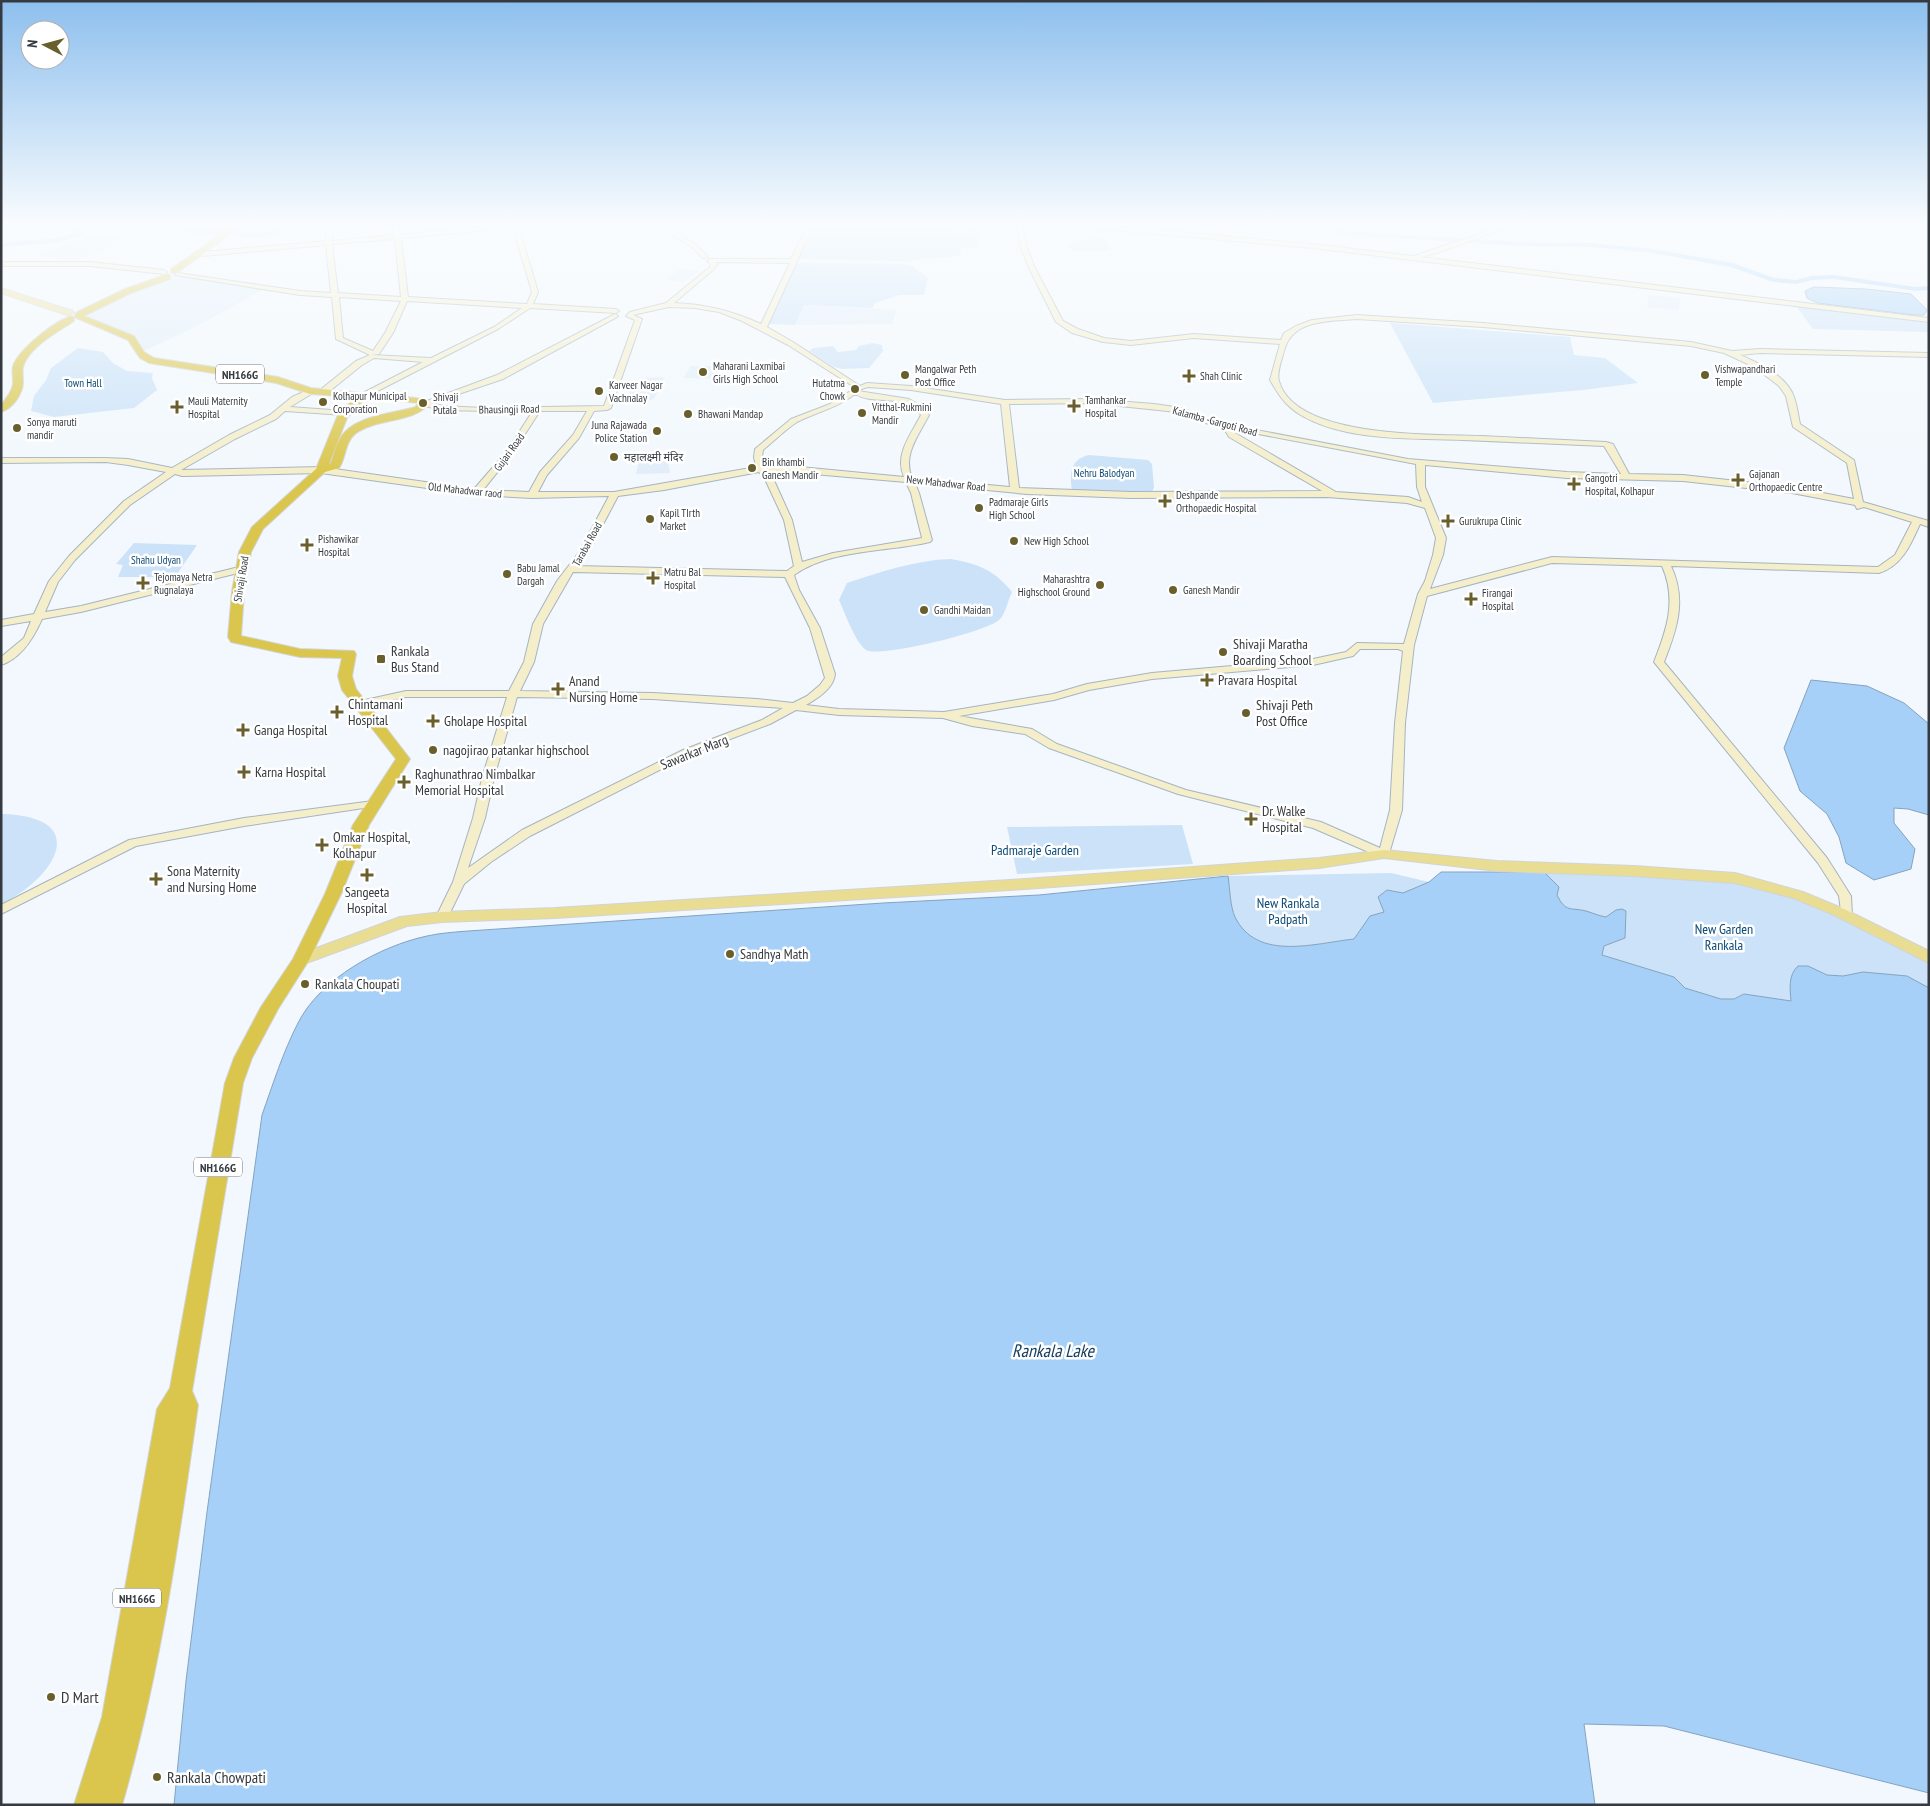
<svg xmlns="http://www.w3.org/2000/svg" width="1930" height="1806" font-family="'PT Sans Narrow','Noto Sans Devanagari',sans-serif">
<rect width="100%" height="100%" fill="#f2f8fd"/>
<!-- built -->
<g fill="#e1edf9">
<polygon points="93,234 132,239 74,261 34,255"/>
<polygon points="680,269 699,271 684,282 665,280"/>
<polygon points="178,275 264,289 195,327 136,355 125,336 74,318 78,318 165,276"/>
<polygon points="1649,295 1680,298 1679,310 1647,307"/>
<polygon points="803,305 897,310 892,324 795,325"/>
<polygon points="691,366 723,366 713,379 683,378"/>
<polygon points="664,377 654,399 648,401 628,401 627,397 635,381 644,378"/>
<polygon points="668,460 670,473 636,474 639,461"/>
</g>
<!-- green -->
<g fill="#cbe2f8">
<polygon points="816,224 902,224 980,228 977,248 961,248 960,256 905,261 798,259"/>
<path d="M1104,238L1107,239L1110,250L1072,251L1068,247C1075,238 1093,238 1104,238Z"/>
<polygon points="799,263 901,264 912,266 928,278 924,295 899,295 875,303 872,308 804,305 795,325 769,324 795,264"/>
<polygon points="1796,306 1929,323 1929,332 1813,329"/>
<polygon points="1390,323 1570,337 1574,355 1605,358 1638,383 1583,390 1433,403"/>
<polygon points="872,343 882,345 883,351 869,368 842,369 834,367 809,351 813,348 833,346 838,352 856,350 859,346"/>
<polygon points="78,348 103,352 113,363 127,371 153,373 152,378 157,390 134,408 54,417 31,411 34,396 46,380 51,368"/>
<path d="M1089,455L1148,460L1152,464L1154,488L1151,493L1072,490C1069,473 1071,459 1089,455Z"/>
<polygon points="134,543 197,545 175,577 118,577 123,565 116,564"/>
<path d="M951,559C979,564 994,570 1012,592C1008,600 1005,615 999,620C986,632 880,658 866,650C855,642 845,613 839,600L847,583C881,572 915,560 951,559Z"/>
<path d="M1,814C92,816 57,877 1,904Z"/>
<polygon points="1182,825 1193,864 1017,874 1007,827"/>
<polygon points="1544,872 1735,878 1798,895 1929,963 1929,988 1907,976 1863,972 1843,976 1827,975 1808,966 1792,1001 1744,994 1734,999 1721,999 1685,988 1674,977 1602,955 1604,946 1625,938 1626,911 1606,917 1569,910 1562,905"/>
<path d="M1391,873L1429,882L1403,893L1387,890L1378,897L1384,912L1360,930L1354,939C1316,943 1257,962 1235,917C1230,906 1230,889 1228,876Z"/>
</g>
<!-- water -->
<g fill="#a6d0f7" stroke="#84a3c0">
<polygon points="1814,287 1866,289 1911,294 1927,310 1924,315 1915,315 1817,303 1807,298 1805,291"/>
<polygon points="1811,680 1867,686 1904,703 1929,724 1929,815 1908,809 1894,808 1894,823 1915,849 1911,869 1874,880 1846,863 1839,837 1827,814 1800,791 1784,748"/>
<path d="M1441,872H1544L1559,887L1557,895C1566,913 1570,907 1586,911C1593,913 1599,916 1606,917L1616,910L1622,909L1626,911L1625,938L1604,946L1602,955L1674,977L1685,988L1721,999H1734L1744,994L1791,1001C1790,989 1788,975 1798,966H1808L1827,975L1843,976L1863,972L1907,976L1929,988V1793L1664,1726L1584,1724L1595,1805H174L186,1681L207,1512L262,1115C273,1084 283,1052 298,1023C320,979 380,946 427,936C440,933 455,932 468,931L883,903L1039,895L1228,876C1230,889 1230,906 1235,917C1257,962 1316,943 1354,939L1370,916L1384,912L1378,897L1387,890L1403,893L1429,882Z"/>
</g>
<g fill="none" stroke-linecap="round" stroke-linejoin="round">
<!-- river -->
<g fill="#a6d0f7" fill-rule="evenodd">
<path d="M85,224H109C102,229 90,227 82,231L81,236L60,242L1,247V243L59,238L74,233L75,228Z"/>
<polygon points="167,224 175,224 190,229 221,230 225,232 221,234 190,233 167,228"/>
<path d="M286,224H295C282,236 249,243 233,233L237,231L266,233L275,230Z"/>
<polygon points="1315,224 1326,224 1344,231 1521,242 1592,243 1653,249 1733,263 1774,278 1796,280 1812,276 1834,275 1916,287 1929,286 1929,290 1916,291 1834,279 1812,280 1796,284 1773,282 1731,267 1653,253 1592,247 1521,246 1343,235"/>
</g>
<defs>
<g id="secondary">
<path d="M327,224H333L332,241L394,235L393,224H399L400,235L515,224H544L519,228L538,292L533,304L616,309L619,311L616,313L530,308L498,329L366,397L359,395L423,362L374,358L362,365L326,394H320V390L356,361L370,355L336,339L332,297L300,295L175,275L178,273L300,291L331,293L326,245L203,256L200,254L203,252L326,241ZM513,228L532,292L527,304L408,297L401,238ZM395,239L401,297L338,293L332,244ZM339,297L401,301L385,333L373,351L343,338ZM407,301L522,308L494,327L431,358L372,355L379,354L393,333Z"/>
<path d="M655,224C671,224 698,245 708,257L703,258L692,247Z"/>
<path d="M808,224H814L767,327L793,342L860,386L867,383L911,386L1005,400L1091,399L1154,404L1182,408L1207,418L1251,429L1408,459L1567,472L1621,474L1604,446C1557,444 1510,442 1463,440C1413,438 1344,442 1299,414C1285,405 1278,394 1270,380L1280,344L1194,338L1131,345L1103,342L1072,333L1056,322L1029,268L1021,248L1017,228L927,226L924,224L1123,227L1312,244L1414,256L1508,224H1517L1437,253L1421,257L1929,318V322L1312,248L1123,231L1023,228L1027,248L1035,268L1063,321L1078,329L1104,338L1131,341L1194,334L1281,340L1284,333L1296,326L1312,320L1357,315L1483,323L1691,342L1732,351L1760,349L1929,353V357L1760,353L1740,355C1759,363 1787,376 1794,397C1797,405 1798,415 1800,424L1854,460L1863,502L1929,521V527L1920,524C1911,544 1902,566 1879,573L1671,566C1687,600 1677,629 1664,662L1827,858L1851,896L1852,916L1850,919H1842L1839,896L1818,863L1654,662C1667,629 1677,600 1662,566L1552,563L1427,596L1414,645L1405,723L1402,810L1388,857H1380L1313,828L1178,794L1049,748L1025,734L972,726L943,718L839,715L796,710L770,724L691,754L530,836L491,862L464,884L448,917L442,921L436,917L453,882L473,818L482,778L507,697H406L360,707L355,704L356,702L406,691H509L524,662L533,624L557,581L580,551L609,496L532,498L476,495L321,473L182,476L175,474L130,505L75,560L58,582L45,612L81,606L243,566L248,569L246,571L81,612L42,619C34,637 22,658 1,665V657L24,638L31,621L1,626V620L34,614L49,581L69,556L124,501L166,472L128,465L106,462L1,463V458H106L128,459L172,468L229,435L270,415L292,397L310,389H313V393L290,407L345,411L349,413L345,415L285,411L276,419L235,439L181,470L321,467L474,489L507,451L532,412L443,410L424,406V402L497,375L615,314L618,316L617,317L503,379L432,403L443,406L483,408L604,406L635,320L626,316L630,312L666,303L710,267L711,265L707,261L711,259H791ZM716,262L790,263L761,324C733,311 705,304 674,303L714,269L718,264ZM669,307L695,308L719,312L742,321L788,345L859,390L868,387L911,390L1001,404L1010,487L912,478C902,455 919,435 929,415L923,407L909,399L852,390L830,404L791,419L755,449L754,457L756,467L614,492H538L547,475L579,438L594,411L607,410L611,408L642,319L633,315ZM1357,319L1483,327L1691,346L1724,353L1754,367L1779,386L1786,396L1793,427L1847,463L1854,499L1792,487L1683,475L1629,474L1613,444L1606,442C1564,440 1523,438 1481,436C1434,434 1295,439 1279,381C1276,373 1283,356 1285,348C1294,319 1332,321 1357,319ZM855,394C875,406 905,392 921,415C911,434 894,455 904,477L790,466H765L762,457L763,450C774,441 785,430 797,422C817,412 837,408 855,394ZM1091,403L1177,412L1201,422L1223,427L1229,437L1322,491L1131,492L1019,488L1009,404ZM540,411H587L573,435L540,472L529,492L483,490L512,454ZM1232,429L1416,464L1417,487L1422,502L1408,497L1336,492L1235,433ZM1425,465L1567,478L1683,481L1792,493L1855,505L1857,509L1864,507L1912,522L1895,555L1878,567L1552,557L1430,589L1443,555L1446,538L1425,487ZM759,472L764,477L784,520L794,566L787,571L577,566L589,551L618,496L664,490ZM768,472H790L906,482L911,493L922,538L833,553L802,562L792,520L772,476ZM915,483L1027,494L1131,498L1327,497L1407,503L1425,508L1436,538L1433,555L1425,581L1418,594L1404,644L1357,643L1346,652L1313,659L1152,673L1087,684L1053,694L944,712L839,709L806,705C817,699 834,688 835,674L820,628L799,590L794,575C830,549 888,552 930,542L932,540L919,493ZM573,572L785,577L810,628L825,678L820,685L807,696L793,703L757,699L653,693L520,691L534,662L543,624ZM1360,649H1398L1403,651L1395,723L1390,810L1380,848L1321,822L1186,790L1057,744L1032,729L959,716L1054,700L1089,690L1152,679L1313,665L1353,656ZM517,697L653,699L783,708L762,720L683,750L522,830L468,868L485,818L494,778Z"/>
<polygon points="1,262 90,262 164,270 167,272 164,274 90,266 1,266"/>
<polygon points="373,801 379,804 377,806 244,826 136,846 1,914 1,905 129,840 244,818"/>
</g>
<g id="primary">
<polygon points="1,288 73,311 74,313 67,315 1,293"/>
<polygon points="1384,850 1497,861 1634,866 1735,873 1803,892 1844,909 1929,951 1929,963 1834,915 1793,898 1735,883 1634,876 1497,871 1384,858 1319,868 1025,889 555,918 442,922 407,926 301,965 295,964 293,960 295,956 400,917 442,912 555,908 1025,879 1319,858"/>
</g>
<g id="highway">
<polygon points="235,224 244,224 177,273 171,273 171,269"/>
<path d="M167,274L170,275V279L131,293L84,316L134,336L144,352L154,358L278,377L311,388L416,398L420,399V402H428L429,404C414,423 375,418 355,434C345,442 346,458 339,468L325,472L263,529L251,552L244,592L241,636L300,649L354,651L356,654L352,676L356,689L410,759L369,825L341,894L309,960L278,1009L252,1058L243,1083L192,1391L198,1405C179,1540 160,1674 122,1805H74L102,1717L157,1409L170,1388L225,1083L234,1058L261,1007L293,959L325,894L353,825L396,759L342,690L338,676L342,658L300,657L231,642L228,637L232,592L239,552L252,527L316,469L337,417L355,397L310,394L276,383L149,363L140,358L128,340L74,317L77,312L125,289ZM366,398L419,403L415,407C393,414 355,415 341,437C336,445 334,454 331,463L329,464L347,418Z"/>
<path d="M71,316L74,317V321C58,332 36,343 26,360C21,368 23,373 23,382C23,394 12,409 1,412C1,400 8,399 12,388C15,381 11,373 13,366C19,349 55,321 71,316Z"/>
</g>
</defs>
<!-- secondary casing -->
<use href="#secondary" stroke="#a6b4c1" stroke-width="2"/>
<!-- primary casing -->
<use href="#primary" stroke="#d2d4d5" stroke-width="2"/>
<!-- highway casing -->
<use href="#highway" stroke="#d2d4d5" stroke-width="2"/>
<!-- secondary -->
<use href="#secondary" fill="#f4eeca" fill-rule="evenodd"/>
<!-- primary -->
<use href="#primary" fill="#e9dd94" fill-rule="evenodd"/>
<!-- highway -->
<use href="#highway" fill="#dac64d" fill-rule="evenodd"/>
</g>
<!-- sky -->
<linearGradient id="sky" x2="0" y2="1"><stop stop-color="#8dbfee"/><stop offset="0.47" stop-color="#f9fcfe"/><stop offset="1" stop-color="#f9fcfe" stop-opacity="0"/></linearGradient>
<rect width="1930" height="477" fill="url(#sky)"/>
<!-- markers -->
<g fill="#685f2c" stroke="#fff" stroke-width="2">
<circle cx="703" cy="372" r="5"/>
<circle cx="905" cy="375" r="5"/>
<circle cx="1705" cy="375" r="5"/>
<path d="M1186.5 368.5h5v5h5v5h-5v5h-5v-5h-5v-5h5z"/>
<circle cx="855" cy="389" r="5"/>
<circle cx="599" cy="391" r="5"/>
<circle cx="323" cy="402" r="5"/>
<circle cx="423" cy="403" r="5"/>
<path d="M1071.5 398.5h5v5h5v5h-5v5h-5v-5h-5v-5h5z"/>
<path d="M174.5 399.5h5v5h5v5h-5v5h-5v-5h-5v-5h5z"/>
<circle cx="862" cy="413" r="5"/>
<circle cx="688" cy="414" r="5"/>
<circle cx="17" cy="428" r="5"/>
<circle cx="657" cy="431" r="5"/>
<circle cx="614" cy="457" r="5"/>
<circle cx="752" cy="468" r="5"/>
<path d="M1735.5 472.5h5v5h5v5h-5v5h-5v-5h-5v-5h5z"/>
<path d="M1571.5 476.5h5v5h5v5h-5v5h-5v-5h-5v-5h5z"/>
<path d="M1162.5 493.5h5v5h5v5h-5v5h-5v-5h-5v-5h5z"/>
<circle cx="979" cy="508" r="5"/>
<circle cx="650" cy="519" r="5"/>
<path d="M1445.5 513.5h5v5h5v5h-5v5h-5v-5h-5v-5h5z"/>
<circle cx="1014" cy="541" r="5"/>
<path d="M304.5 537.5h5v5h5v5h-5v5h-5v-5h-5v-5h5z"/>
<circle cx="507" cy="574" r="5"/>
<path d="M650.5 570.5h5v5h5v5h-5v5h-5v-5h-5v-5h5z"/>
<path d="M140.5 575.5h5v5h5v5h-5v5h-5v-5h-5v-5h5z"/>
<circle cx="1100" cy="585" r="5"/>
<circle cx="1173" cy="590" r="5"/>
<path d="M1468.5 591.5h5v5h5v5h-5v5h-5v-5h-5v-5h5z"/>
<circle cx="924" cy="610" r="5"/>
<circle cx="1223" cy="652" r="5"/>
<rect x="376" y="654" width="10" height="10" rx="2.5"/>
<path d="M1204.5 672.5h5v5h5v5h-5v5h-5v-5h-5v-5h5z"/>
<path d="M555.5 681.5h5v5h5v5h-5v5h-5v-5h-5v-5h5z"/>
<path d="M334.5 704.5h5v5h5v5h-5v5h-5v-5h-5v-5h5z"/>
<circle cx="1246" cy="713" r="5"/>
<path d="M430.5 713.5h5v5h5v5h-5v5h-5v-5h-5v-5h5z"/>
<path d="M240.5 722.5h5v5h5v5h-5v5h-5v-5h-5v-5h5z"/>
<circle cx="433" cy="750" r="5"/>
<path d="M241.5 764.5h5v5h5v5h-5v5h-5v-5h-5v-5h5z"/>
<path d="M401.5 774.5h5v5h5v5h-5v5h-5v-5h-5v-5h5z"/>
<path d="M1248.5 811.5h5v5h5v5h-5v5h-5v-5h-5v-5h5z"/>
<path d="M319.5 837.5h5v5h5v5h-5v5h-5v-5h-5v-5h5z"/>
<path d="M364.5 867.5h5v5h5v5h-5v5h-5v-5h-5v-5h5z"/>
<path d="M153.5 871.5h5v5h5v5h-5v5h-5v-5h-5v-5h5z"/>
<circle cx="730" cy="954" r="5"/>
<circle cx="305" cy="984" r="5"/>
<circle cx="51" cy="1697" r="5"/>
<circle cx="157" cy="1777" r="5"/>
</g>
<g text-anchor="middle" dominant-baseline="central" stroke-width="5" stroke-linejoin="round" paint-order="stroke">
<!-- far-poi labels -->
<g font-size="11" fill="#343a3f" stroke="#fff" text-anchor="start">
<text x="713" y="366">Maharani Laxmibai<tspan x="713" dy="13">Girls High School</tspan></text>
<text x="915" y="369">Mangalwar Peth<tspan x="915" dy="13">Post Office</tspan></text>
<text x="1715" y="369">Vishwapandhari<tspan x="1715" dy="13">Temple</tspan></text>
<text x="1200" y="376">Shah Clinic</text>
<text x="845" y="383" text-anchor="end">Hutatma<tspan x="845" dy="13">Chowk</tspan></text>
<text x="609" y="385">Karveer Nagar<tspan x="609" dy="13">Vachnalay</tspan></text>
<text x="333" y="396">Kolhapur Municipal<tspan x="333" dy="13">Corporation</tspan></text>
<text x="433" y="397">Shivaji<tspan x="433" dy="13">Putala</tspan></text>
<text x="1085" y="400">Tamhankar<tspan x="1085" dy="13">Hospital</tspan></text>
<text x="188" y="401">Mauli Maternity<tspan x="188" dy="13">Hospital</tspan></text>
<text x="872" y="407">Vitthal-Rukmini<tspan x="872" dy="13">Mandir</tspan></text>
<text x="698" y="414">Bhawani Mandap</text>
<text x="27" y="422">Sonya maruti<tspan x="27" dy="13">mandir</tspan></text>
<text x="647" y="425" text-anchor="end">Juna Rajawada<tspan x="647" dy="13">Police Station</tspan></text>
<text x="624" y="457">महालक्ष्मी मंदिर</text>
<text x="762" y="462">Bin khambi<tspan x="762" dy="13">Ganesh Mandir</tspan></text>
<text x="1749" y="474">Gajanan<tspan x="1749" dy="13">Orthopaedic Centre</tspan></text>
<text x="1585" y="478">Gangotri<tspan x="1585" dy="13">Hospital, Kolhapur</tspan></text>
<text x="1176" y="495">Deshpande<tspan x="1176" dy="13">Orthopaedic Hospital</tspan></text>
<text x="989" y="502">Padmaraje Girls<tspan x="989" dy="13">High School</tspan></text>
<text x="660" y="513">Kapil TIrth<tspan x="660" dy="13">Market</tspan></text>
<text x="1459" y="521">Gurukrupa Clinic</text>
<text x="318" y="539">Pishawikar<tspan x="318" dy="13">Hospital</tspan></text>
<text x="1024" y="541">New High School</text>
<text x="517" y="568">Babu Jamal<tspan x="517" dy="13">Dargah</tspan></text>
<text x="664" y="572">Matru Bal<tspan x="664" dy="13">Hospital</tspan></text>
<text x="154" y="577">Tejomaya Netra<tspan x="154" dy="13">Rugnalaya</tspan></text>
<text x="1090" y="579" text-anchor="end">Maharashtra<tspan x="1090" dy="13">Highschool Ground</tspan></text>
<text x="1183" y="590">Ganesh Mandir</text>
<text x="1482" y="593">Firangai<tspan x="1482" dy="13">Hospital</tspan></text>
<text x="934" y="610">Gandhi Maidan</text>
</g>
<!-- far-park labels -->
<g font-size="11" fill="#0b4975" stroke="#fff">
<text x="83" y="383">Town Hall</text>
<text x="1104" y="473">Nehru Balodyan</text>
<text x="156" y="560">Shahu Udyan</text>
</g>
<!-- far-street labels -->
<g font-size="11" fill="#343a3f" stroke="#fff">
<text transform="translate(509 409) rotate(-1)">Bhausingji Road</text>
<text transform="translate(1215 421) rotate(15)">Kalamba -Gargoti Road</text>
<text transform="translate(509 452) rotate(-54)">Gujari Road</text>
<text transform="translate(946 483) rotate(6)">New Mahadwar Road</text>
<text transform="translate(465 490) rotate(6)">Old Mahadwar raod</text>
<text transform="translate(587 544) rotate(-61)">Tarabai Road</text>
<text transform="translate(241 579) rotate(-81)">Shivaji Road</text>
</g>
<!-- shield labels -->
<g fill="#fff" stroke="#717579" stroke-width="1">
<rect x="216" y="364.5" width="48" height="19" rx="4"/>
<rect x="194" y="1157.5" width="48" height="19" rx="4"/>
<rect x="113" y="1588.5" width="48" height="19" rx="4"/>
</g>
<g font-size="12" font-weight="bold" fill="#343a3f">
<text x="240" y="374">NH166G</text>
<text x="218" y="1167">NH166G</text>
<text x="137" y="1598">NH166G</text>
</g>
<!-- poi labels -->
<g font-size="14" fill="#343a3f" stroke="#fff" text-anchor="start">
<text x="1233" y="644">Shivaji Maratha<tspan x="1233" dy="16">Boarding School</tspan></text>
<text x="391" y="651">Rankala<tspan x="391" dy="16">Bus Stand</tspan></text>
<text x="1218" y="680">Pravara Hospital</text>
<text x="569" y="681">Anand<tspan x="569" dy="16">Nursing Home</tspan></text>
<text x="348" y="704">Chintamani<tspan x="348" dy="16">Hospital</tspan></text>
<text x="1256" y="705">Shivaji Peth<tspan x="1256" dy="16">Post Office</tspan></text>
<text x="444" y="721">Gholape Hospital</text>
<text x="254" y="730">Ganga Hospital</text>
<text x="443" y="750">nagojirao patankar highschool</text>
<text x="255" y="772">Karna Hospital</text>
<text x="415" y="774">Raghunathrao Nimbalkar<tspan x="415" dy="16">Memorial Hospital</tspan></text>
<text x="1262" y="811">Dr. Walke<tspan x="1262" dy="16">Hospital</tspan></text>
<text x="333" y="837">Omkar Hospital,<tspan x="333" dy="16">Kolhapur</tspan></text>
<text x="167" y="871">Sona Maternity<tspan x="167" dy="16">and Nursing Home</tspan></text>
<text x="367" y="892" text-anchor="middle">Sangeeta<tspan x="367" dy="16">Hospital</tspan></text>
<text x="740" y="954">Sandhya Math</text>
<text x="315" y="984">Rankala Choupati</text>
</g>
<!-- street labels -->
<g font-size="14" fill="#343a3f" stroke="#fff">
<text transform="translate(694 752) rotate(-22)">Sawarkar Marg</text>
</g>
<!-- park labels -->
<g font-size="14" fill="#0b4975" stroke="#fff">
<text x="1035" y="850">Padmaraje Garden</text>
<text x="1288" y="903">New Rankala<tspan x="1288" dy="16">Padpath</tspan></text>
<text x="1724" y="929">New Garden<tspan x="1724" dy="16">Rankala</tspan></text>
</g>
<!-- near-poi labels -->
<g font-size="16" fill="#343a3f" stroke="#fff" text-anchor="start">
<text x="61" y="1697">D Mart</text>
<text x="167" y="1777">Rankala Chowpati</text>
</g>
<!-- near-water labels -->
<g font-size="18" font-style="italic" fill="#18405f" stroke="#fff">
<text x="1053" y="1350">Rankala Lake</text>
</g>
</g>
<!-- border -->
<rect width="1930" height="1806" fill="none" stroke="#343a3f" stroke-width="5"/>
<!-- north arrow -->
<g transform="translate(45 45) rotate(276)"><circle r="24" fill="#ffffff" stroke="#aeb0b2"/>
<path d="M0-4L9 19L0 12L-9 19Z" fill="#685f2c"/>
<text y="-8" font-size="14" font-weight="bold" text-anchor="middle" fill="#343a3f">N</text>
</g>
</svg>
